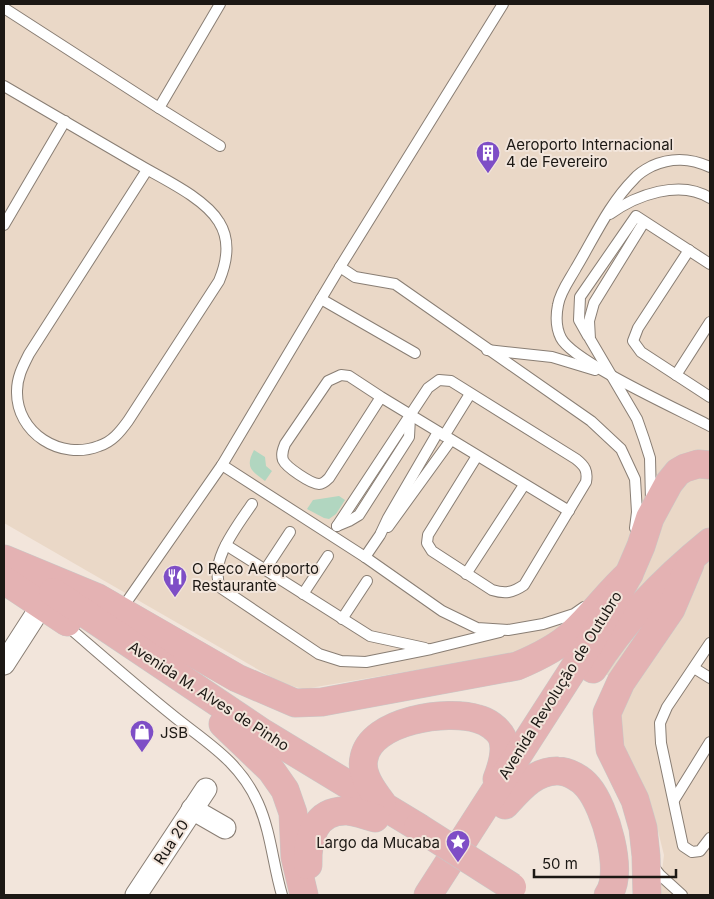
<svg xmlns="http://www.w3.org/2000/svg" width="714" height="899" font-family="Inter,sans-serif">
<rect width="100%" height="100%" fill="#f2e5db"/>
<!-- built -->
<polygon fill="#ead8c7" points="4,4 710,4 710,895 659,895 664,855 655,819 621,742 619,710 626,689 554,635 518,653 304,689 295,687 278,681 4,523"/>
<!-- green -->
<g fill="#b1d6c0">
<path d="M254,450L265,457L266,466L272,471L265,481C251,471 245,467 254,450Z"/>
<polygon points="339,496 345,500 336,514 329,519 324,518 307,509 313,500"/>
</g>
<g fill="none" stroke-linecap="round" stroke-linejoin="round">
<defs>
<g id="lane">
<polyline points="4,8 159,108 220,4"/>
<path d="M4,86C48,112 92,137 136,163C161,178 204,197 219,222C231,241 227,262 219,281L128,421C120,432 112,442 99,446C61,461 16,433 17,391C17,377 23,366 29,354L147,170"/>
<polyline points="159,108 220,146"/>
<path d="M710,167C690,158 672,157 652,166C646,169 638,174 634,179C609,204 594,238 576,268C570,279 560,292 558,305C556,315 556,328 561,338C573,362 682,411 710,426"/>
<path d="M610,214C636,195 680,179 710,198"/>
<polyline points="644,222 594,303 589,321 590,339 637,419 644,439 650,458 651,501"/>
<polyline points="4,225 65,121"/>
<polyline points="689,250 638,328 633,341 641,352 710,397"/>
<polyline points="340,267 355,277 395,284 591,421 621,449 635,479 637,512 635,528"/>
<polyline points="321,299 415,353"/>
<polyline points="588,336 579,320 580,297 636,216 710,264"/>
<polyline points="487,350 552,357 595,370"/>
<polyline points="676,375 710,322"/>
<path d="M381,397L329,478C326,481 323,484 319,484C311,484 286,467 283,460C281,454 283,449 285,444L328,381L341,375L349,376L381,397L569,511"/>
<polyline points="444,436 470,394"/>
<polyline points="222,465 365,557 442,611 477,628 508,630 543,624 574,614 584,607"/>
<path d="M252,504C238,525 207,563 221,588L319,654L341,661L366,662L431,649L500,632"/>
<path d="M337,526L428,388L439,380L451,381L576,459C585,466 588,471 586,482L524,585C512,593 505,594 492,590L432,551L427,543L428,535L477,456"/>
<polyline points="337,526 349,521 359,515 409,437 410,417"/>
<polyline points="388,527 451,440"/>
<polyline points="226,545 370,636 425,648"/>
<polyline points="365,557 380,535 388,518 438,432"/>
<polyline points="265,570 290,532"/>
<polyline points="466,574 524,485"/>
<polyline points="303,594 328,556"/>
<polyline points="121,610 222,465 340,267 503,4"/>
<polyline points="342,619 367,581"/>
<path d="M66,625C101,655 135,685 171,714C205,742 239,760 258,803C271,832 273,865 282,895"/>
<polyline points="710,643 667,707 660,723 661,743 683,846 692,852 700,851 710,838"/>
<polyline points="694,668 710,678"/>
<polyline points="674,800 710,742"/>
<polyline points="653,866 660,875 682,895"/>
</g>
<g id="street">
<polyline points="4,664 42,605"/>
<polyline points="192,809 225,828"/>
<polyline points="136,895 206,789"/>
</g>
<g id="primary">
<path d="M4,559L98,598L237,678L295,703L322,702L517,666C536,658 557,648 572,634C592,616 608,593 629,574"/>
<polyline points="4,580 67,622"/>
<polyline points="53,592 263,733 418,827"/>
<path d="M593,669C623,622 667,577 710,542"/>
<polyline points="223,724 271,770 285,790 293,813 295,857 304,895"/>
<path d="M382,803C373,791 360,774 364,758C371,720 448,709 478,719C487,721 498,729 502,737C507,750 502,766 497,779"/>
<path d="M505,805C519,790 535,770 558,771C568,771 582,779 588,787C605,807 625,873 608,895"/>
<path d="M308,865C307,838 315,809 348,811C357,812 366,815 375,818"/>
<polyline points="428,895 592,640 629,574 641,546 650,518 669,483 678,472 685,468 698,464 710,465"/>
<polyline points="647,895 646,856 643,828 635,800 610,749 607,713 621,682 671,609 690,564"/>
</g>
</defs>
<!-- lane casing -->
<use href="#lane" stroke="#897e74" stroke-width="12"/>
<!-- street casing -->
<use href="#street" stroke="#897e74" stroke-width="23"/>
<!-- primary casing -->
<use href="#primary" stroke="#c9c8c7" stroke-width="29"/>
<!-- lane -->
<use href="#lane" stroke="#fff" stroke-width="10"/>
<!-- street -->
<use href="#street" stroke="#fff" stroke-width="21"/>
<!-- primary -->
<use href="#primary" stroke="#e4b2b3" stroke-width="28"/>
<defs>
<polyline id="primary-bridge" points="418,827 512,887"/>
</defs>
<!-- primary-bridge casing -->
<use href="#primary-bridge" stroke="#c9c8c7" stroke-width="29" stroke-linecap="butt"/>
<!-- primary-bridge -->
<use href="#primary-bridge" stroke="#e4b2b3" stroke-width="28"/>
</g>
<!-- icons -->
<defs>
<symbol id="building-pin" viewBox="-11 -11 22 30"><path d="M0 17L-7.5 6A9.5 9.5 0 1 1 7.5 6Z" fill="#7e4ec6" stroke="#f2e5db"/><path d="M-4-6H4V6H1V3H-1V6H-4ZM-2.5-4.3h1.7v1.8h-1.7ZM.8-4.3h1.7v1.8H.8ZM-2.5-1h1.7V.8h-1.7ZM.8-1h1.7V.8H.8Z" fill="#fff"/></symbol>
<symbol id="restaurant-pin" viewBox="-11 -11 22 30"><path d="M0 17L-7.5 6A9.5 9.5 0 1 1 7.5 6Z" fill="#7e4ec6" stroke="#f2e5db"/><path d="M-5-6h1v4h1v-4h1v4h1v-4h1v5L-1.5 .5V6h-2V.5L-5-1ZM5-6V6H3V1.5H1.5Q1.5-4 5-6Z" fill="#fff"/></symbol>
<symbol id="shop-pin" viewBox="-11 -11 22 30"><path d="M0 17L-7.5 6A9.5 9.5 0 1 1 7.5 6Z" fill="#7e4ec6" stroke="#f2e5db"/><path d="M-5-2.5h2.3a2.7 3.5 0 0 1 5.4 0H5L5.5 6h-11ZM-1.5-2.5h3a1.5 2.3 0 0 0-3 0Z" fill="#fff"/></symbol>
<symbol id="sight-pin" viewBox="-11 -11 22 30"><path d="M0 17L-7.5 6A9.5 9.5 0 1 1 7.5 6Z" fill="#7e4ec6" stroke="#f2e5db"/><path d="M0-6L1.8-2.2L6-1.7L2.9 1.2L3.7 5.4L0 3.3L-3.7 5.4L-2.9 1.2L-6-1.7L-1.8-2.2Z" fill="#fff"/></symbol>
</defs>
<g fill-rule="evenodd">
<use href="#building-pin" x="474" y="139" width="28" height="38"/>
<use href="#restaurant-pin" x="161" y="563" width="28" height="38"/>
<use href="#shop-pin" x="128" y="718" width="28" height="38"/>
<use href="#sight-pin" x="444" y="828" width="28" height="38"/>
</g>
<g text-anchor="middle" dominant-baseline="central" stroke-width="4" stroke-linejoin="round" paint-order="stroke">
<!-- poi labels -->
<g font-size="15" fill="#1c1814" stroke="#f2e5db" text-anchor="start">
<text x="506" y="144">Aeroporto Internacional<tspan x="506" dy="17">4 de Fevereiro</tspan></text>
<text x="192" y="568">O Reco Aeroporto<tspan x="192" dy="17">Restaurante</tspan></text>
<text x="160" y="732">JSB</text>
<text x="440" y="842" text-anchor="end">Largo da Mucaba</text>
</g>
<!-- street labels -->
<g font-size="15" fill="#1c1814" stroke="#f2e5db">
<text transform="translate(560 685) rotate(-58)">Avenida Revolução de Outubro</text>
<text transform="translate(209 696) rotate(33)">Avenida M. Alves de Pinho</text>
<text transform="translate(171 842) rotate(-57)">Rua 20</text>
</g>
</g>
<!-- border -->
<rect width="714" height="899" fill="none" stroke="#1c1814" stroke-width="10"/>
<!-- scale -->
<path d="M534 869v8h142v-8" fill="none" stroke="#1c1814" stroke-width="2.5"/>
<text x="542" y="869" font-size="15" fill="#1c1814" stroke="#f2e5db" stroke-width="4" paint-order="stroke">50 m</text>
</svg>
